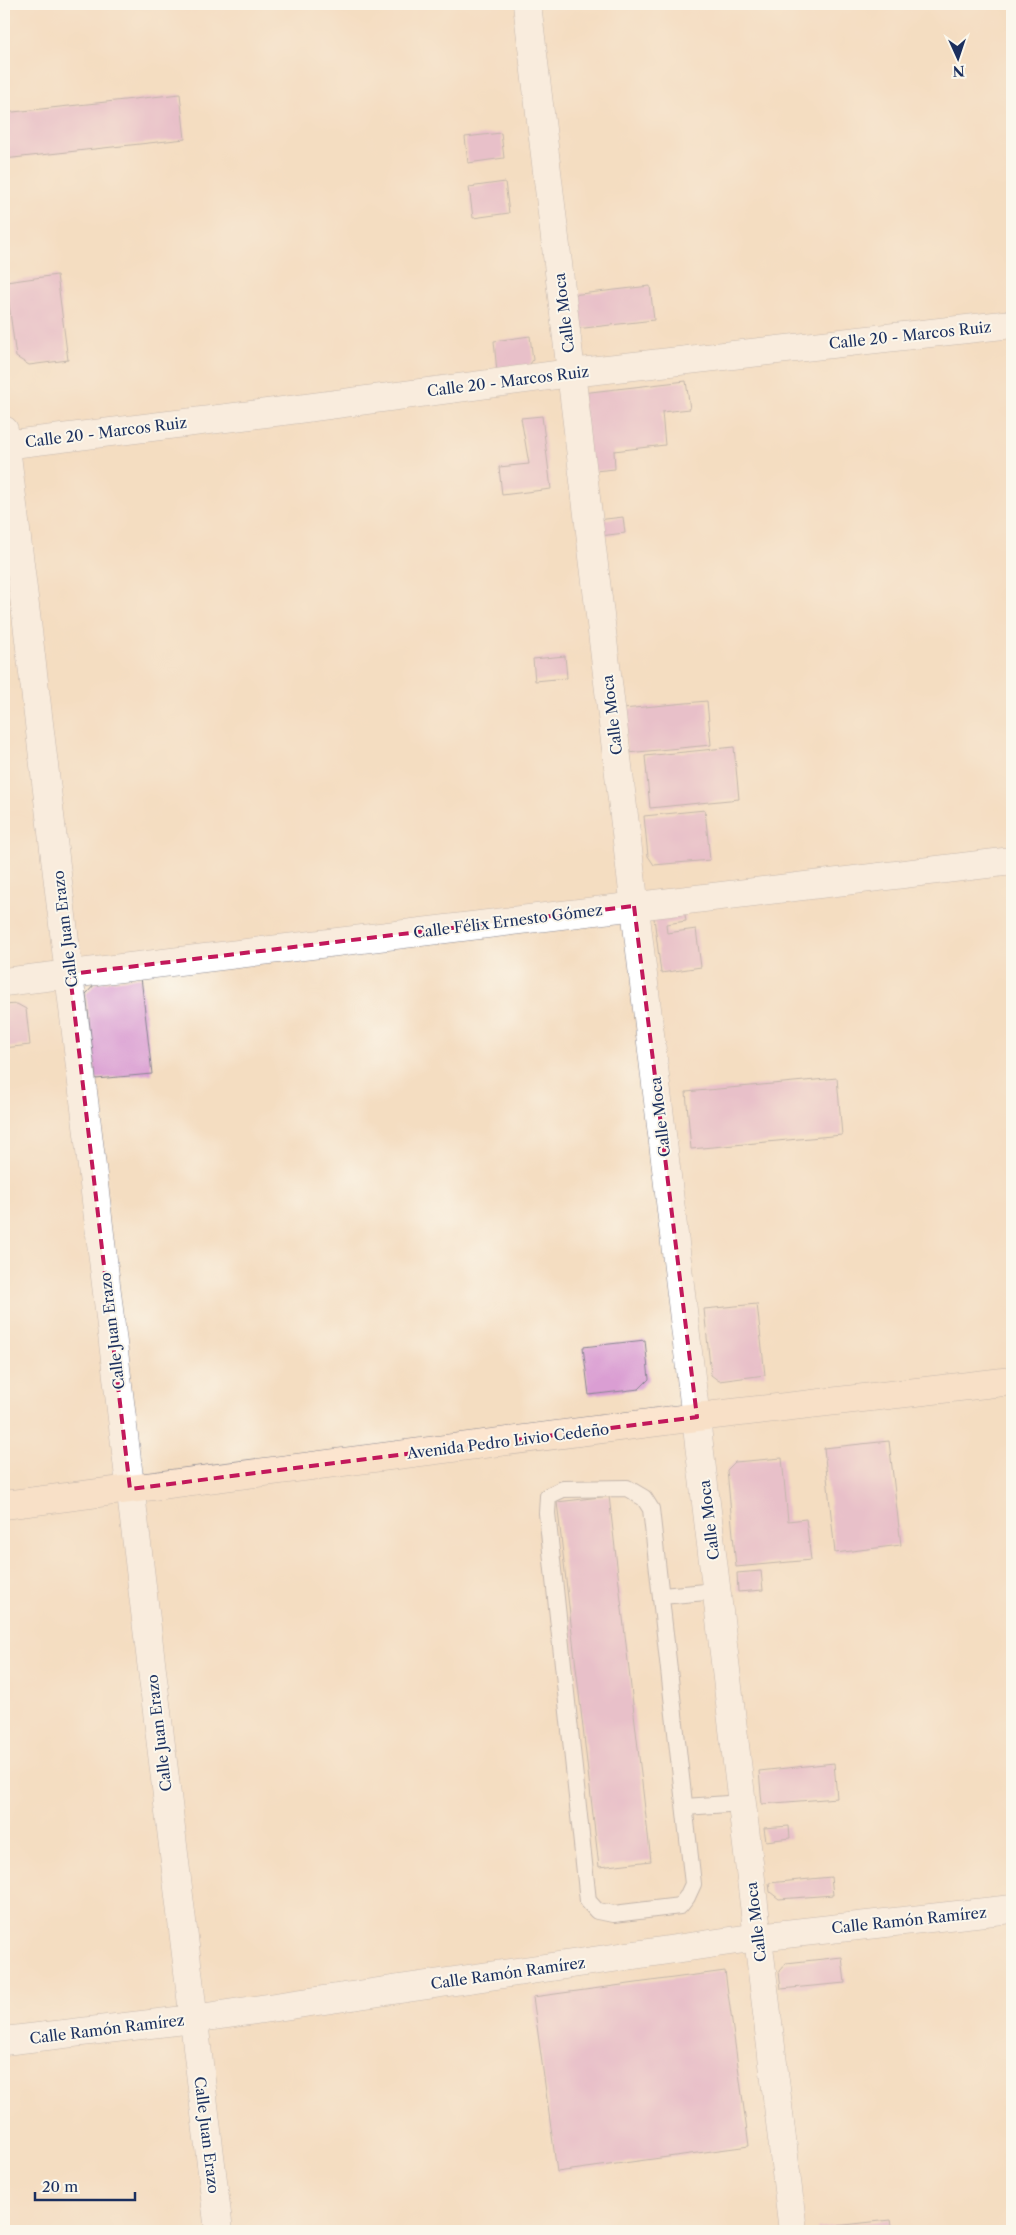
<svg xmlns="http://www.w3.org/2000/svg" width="1016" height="2235" font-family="'Libre Caslon Text',serif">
<rect width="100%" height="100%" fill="#fbf7ec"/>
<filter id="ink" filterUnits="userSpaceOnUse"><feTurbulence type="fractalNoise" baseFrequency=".02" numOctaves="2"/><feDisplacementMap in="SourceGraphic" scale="10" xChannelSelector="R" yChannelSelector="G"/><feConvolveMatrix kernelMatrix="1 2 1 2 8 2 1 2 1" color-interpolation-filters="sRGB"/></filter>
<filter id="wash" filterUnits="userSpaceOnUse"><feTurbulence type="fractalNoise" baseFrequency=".0096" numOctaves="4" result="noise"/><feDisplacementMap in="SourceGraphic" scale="20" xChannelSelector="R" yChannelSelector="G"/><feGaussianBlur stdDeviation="1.12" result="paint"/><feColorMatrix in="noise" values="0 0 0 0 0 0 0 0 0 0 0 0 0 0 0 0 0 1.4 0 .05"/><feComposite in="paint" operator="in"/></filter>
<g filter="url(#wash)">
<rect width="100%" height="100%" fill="#f4ddc1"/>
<g id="blocks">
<!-- building -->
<g fill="#da9ed3">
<polygon points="180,94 185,139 4,159 4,113"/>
<polygon points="501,133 504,158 468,163 465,137"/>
<polygon points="505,182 509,213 473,218 469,187"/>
<polygon points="57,275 68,360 29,365 16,357 6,282"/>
<polygon points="650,286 654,320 576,329 571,295"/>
<polygon points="530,336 533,360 527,368 497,372 494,341"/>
<polygon points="686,381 690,409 662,412 665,445 614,451 615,469 585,472 582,393"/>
<polygon points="542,416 551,489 502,495 499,467 529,464 521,418"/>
<polygon points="623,517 625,533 591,537 589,521"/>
<polygon points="565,656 567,678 535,681 533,659"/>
<polygon points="707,701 711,745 627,753 623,709"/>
<polygon points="734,747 739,799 650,808 645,756"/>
<polygon points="705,810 710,860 654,865 648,856 644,816"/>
<polygon points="684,909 686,921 666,924 667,933 696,929 701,967 661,973 654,918 659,912"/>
<polygon points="141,977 152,1074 96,1079 86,994 96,983"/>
<polygon points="17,1004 26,1009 30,1045 4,1048 4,1005"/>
<polygon points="837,1078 842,1135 691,1149 686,1092"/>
<polygon points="757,1304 765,1375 719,1381 711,1375 704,1309"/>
<polygon points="645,1340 649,1379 639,1389 589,1395 583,1347"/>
<polygon points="889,1441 901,1545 835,1553 824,1448"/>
<polygon points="782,1458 788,1521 806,1519 811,1560 736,1567 727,1470 735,1462"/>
<polygon points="609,1496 651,1861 599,1867 557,1502"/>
<polygon points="761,1571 763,1590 738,1592 737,1573"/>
<polygon points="834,1763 837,1798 762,1804 759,1771"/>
<polygon points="789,1826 790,1838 766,1841 764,1828"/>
<polygon points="831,1877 833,1895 779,1899 770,1892 769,1883"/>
<polygon points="842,1957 845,1983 781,1989 779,1971 786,1963"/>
<polygon points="725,1971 749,2146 557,2172 533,1997"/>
<polygon points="890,2220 892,2231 818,2231 817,2228"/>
</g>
</g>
</g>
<g filter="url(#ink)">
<use href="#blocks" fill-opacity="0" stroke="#888690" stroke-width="1"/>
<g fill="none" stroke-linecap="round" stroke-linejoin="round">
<defs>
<g id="lane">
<polygon points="627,1488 644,1498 651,1509 693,1884 687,1897 680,1906 614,1914 597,1911 588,1901 547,1513 548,1496 563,1489"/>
<polyline points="662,1596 717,1591"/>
<polyline points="685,1807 742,1803"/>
</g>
<g id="street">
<polyline points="527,4 793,2231"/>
<polyline points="4,430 219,2231"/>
<polyline points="4,445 283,411 571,373 1012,324"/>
<polyline points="4,982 1012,861"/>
<polyline points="4,2041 193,2019 758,1937 1012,1909"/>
</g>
<polyline id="secondary" points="4,1505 697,1417 1012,1381"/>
</defs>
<!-- lane casing -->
<use href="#lane" stroke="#888690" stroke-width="18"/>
<!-- street casing -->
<use href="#street" stroke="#888690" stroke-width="29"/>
<!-- secondary casing -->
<use href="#secondary" stroke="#888690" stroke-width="29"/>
<!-- lane -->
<use href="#lane" stroke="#fff" stroke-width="16"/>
<!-- street -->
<use href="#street" stroke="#fff" stroke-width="28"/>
<!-- secondary -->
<use href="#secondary" stroke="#fce5cf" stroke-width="28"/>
</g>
</g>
<!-- marked area -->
<path d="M0 0H1016V2235H0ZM634,906L697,1417L130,1489L70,974Z" fill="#f4ddc1" fill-opacity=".55" fill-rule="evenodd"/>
<path fill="none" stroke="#c2185b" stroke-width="4" stroke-dasharray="10 6" stroke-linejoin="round" d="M634,906L697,1417L130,1489L70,974Z"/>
<g text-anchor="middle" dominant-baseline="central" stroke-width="4" stroke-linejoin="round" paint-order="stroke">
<!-- street labels -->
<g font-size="15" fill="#1b2f5e" stroke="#fbf7ec">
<text transform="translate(564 313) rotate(-97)">Calle Moca</text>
<text transform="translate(910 335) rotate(-6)">Calle 20 - Marcos Ruiz</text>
<text transform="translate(508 381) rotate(-7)">Calle 20 - Marcos Ruiz</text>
<text transform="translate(106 432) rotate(-7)">Calle 20 - Marcos Ruiz</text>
<text transform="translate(612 715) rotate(-97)">Calle Moca</text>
<text transform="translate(508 921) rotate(-7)">Calle Félix Ernesto Gómez</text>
<text transform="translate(65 929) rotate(-97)">Calle Juan Erazo</text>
<text transform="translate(660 1117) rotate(-97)">Calle Moca</text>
<text transform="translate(112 1331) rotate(-97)">Calle Juan Erazo</text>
<text transform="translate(508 1441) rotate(-7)">Avenida Pedro Livio Cedeño</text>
<text transform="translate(709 1520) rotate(-97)">Calle Moca</text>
<text transform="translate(159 1733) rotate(-97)">Calle Juan Erazo</text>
<text transform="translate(909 1920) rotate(-6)">Calle Ramón Ramírez</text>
<text transform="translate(756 1922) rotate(-97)">Calle Moca</text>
<text transform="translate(508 1973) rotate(-8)">Calle Ramón Ramírez</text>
<text transform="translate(107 2029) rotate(-7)">Calle Ramón Ramírez</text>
<text transform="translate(207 2135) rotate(83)">Calle Juan Erazo</text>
</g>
</g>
<!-- margin -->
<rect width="1016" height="2235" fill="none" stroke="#fbf7ec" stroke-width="20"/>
<!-- north arrow -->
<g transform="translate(958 58) rotate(177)" stroke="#fbf7ec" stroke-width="4" paint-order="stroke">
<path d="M0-4L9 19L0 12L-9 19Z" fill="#1b2f5e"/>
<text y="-8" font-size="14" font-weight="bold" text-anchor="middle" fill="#1b2f5e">N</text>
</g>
<!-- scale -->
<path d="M35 2192v8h100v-8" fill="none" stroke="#1b2f5e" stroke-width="2.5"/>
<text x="42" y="2192" font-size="15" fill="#1b2f5e" stroke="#fbf7ec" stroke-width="4" paint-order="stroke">20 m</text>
</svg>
